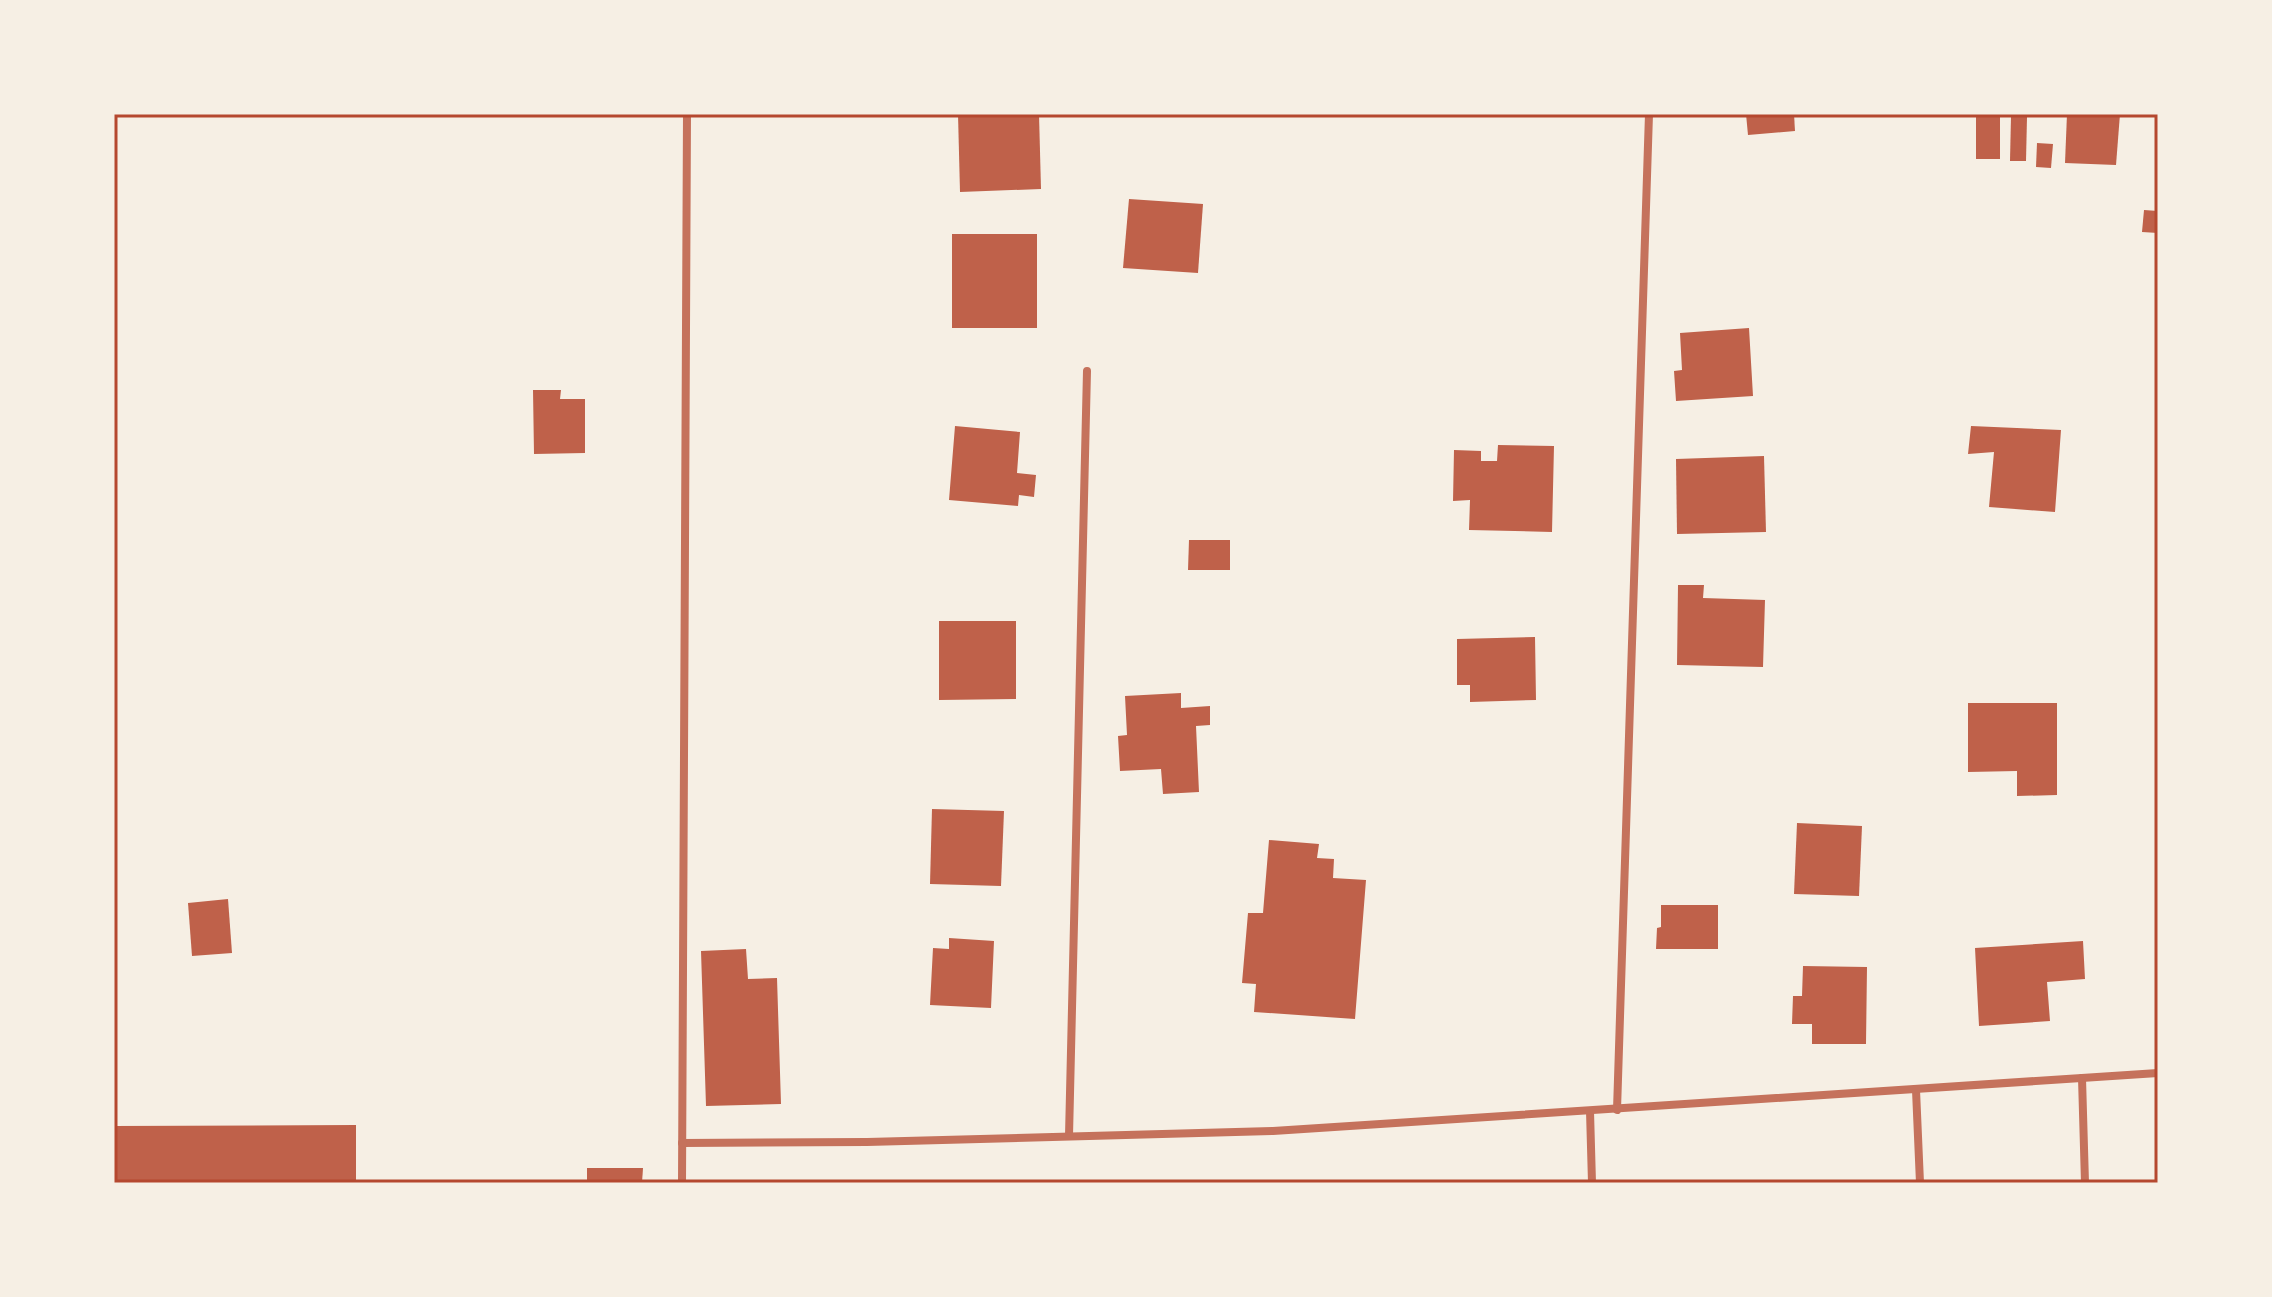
<svg xmlns="http://www.w3.org/2000/svg" width="2272" height="1297" font-family="'IBM Plex Sans',sans-serif">
<rect width="100%" height="100%" fill="#f6efe4"/>
<!-- building -->
<g fill="#bf614a">
<polygon points="958,114 1039,114 1041,189 960,192"/>
<polygon points="1746,114 1794,114 1795,131 1748,135"/>
<rect x="1976" y="114" width="24" height="45"/>
<polygon points="2067,114 2120,114 2116,165 2065,163"/>
<polygon points="2011,116 2027,117 2026,161 2010,161"/>
<polygon points="2037,143 2053,144 2051,168 2036,167"/>
<polygon points="1129,199 1203,204 1198,273 1123,268"/>
<polygon points="2144,210 2158,211 2158,233 2142,232"/>
<rect x="952" y="234" width="85" height="94"/>
<polygon points="1749,328 1753,396 1676,401 1674,371 1682,370 1680,333"/>
<polygon points="533,390 561,390 560,399 585,399 585,453 534,454"/>
<polygon points="955,426 1020,432 1017,473 1036,475 1034,497 1019,495 1018,506 949,500"/>
<polygon points="1971,426 2061,430 2055,512 1989,507 1994,452 1968,454"/>
<polygon points="1498,445 1554,446 1552,532 1469,530 1470,500 1453,501 1454,450 1481,451 1481,461 1497,461"/>
<polygon points="1764,456 1766,532 1677,534 1676,459"/>
<polygon points="1189,540 1230,540 1230,570 1188,570"/>
<polygon points="1678,585 1704,585 1703,598 1765,600 1763,667 1677,665"/>
<polygon points="939,621 1016,621 1016,699 939,700"/>
<polygon points="1535,637 1536,700 1470,702 1470,685 1457,685 1457,639"/>
<polygon points="1181,693 1181,708 1210,706 1210,725 1196,726 1199,792 1163,794 1161,769 1120,771 1118,736 1127,735 1125,696"/>
<polygon points="1968,703 2057,703 2057,795 2017,796 2017,771 1968,772"/>
<polygon points="932,809 1004,811 1001,886 930,884"/>
<polygon points="1797,823 1862,826 1859,896 1794,894"/>
<polygon points="1269,840 1319,844 1317,858 1334,859 1333,878 1366,880 1355,1019 1254,1012 1256,984 1242,983 1248,913 1263,913"/>
<polygon points="228,899 232,953 192,956 188,903"/>
<polygon points="1661,905 1718,905 1718,949 1656,949 1657,928 1661,927"/>
<polygon points="949,938 994,941 991,1008 930,1005 933,948 949,949"/>
<polygon points="2083,941 2085,979 2047,982 2050,1021 1979,1026 1975,948"/>
<polygon points="746,949 748,979 777,978 781,1104 706,1106 701,951"/>
<polygon points="1803,966 1867,967 1866,1044 1812,1044 1812,1024 1792,1024 1793,996 1802,996"/>
<polygon points="356,1125 356,1183 114,1183 114,1126"/>
<polygon points="587,1168 643,1168 642,1183 587,1183"/>
</g>
<g fill="none" stroke-linecap="round" stroke-linejoin="round">
<!-- minor -->
<g stroke="#c5725c" stroke-width="8">
<polyline points="2082,1078 2085,1183"/>
<polyline points="1916,1090 1920,1183"/>
<polyline points="1617,1110 1649,114"/>
<polyline points="1590,1111 1592,1183"/>
<polyline points="1069,1136 1087,371"/>
<polyline points="682,1143 867,1142 1273,1131 2158,1073"/>
<polyline points="682,1183 687,114"/>
</g>
</g>
<!-- border -->
<rect width="2272" height="1297" fill="none" stroke="#f6efe4" stroke-width="232"/>
<rect x="116" y="116" width="2040" height="1065" fill="none" stroke="#b5482f" stroke-width="3"/>
</svg>
